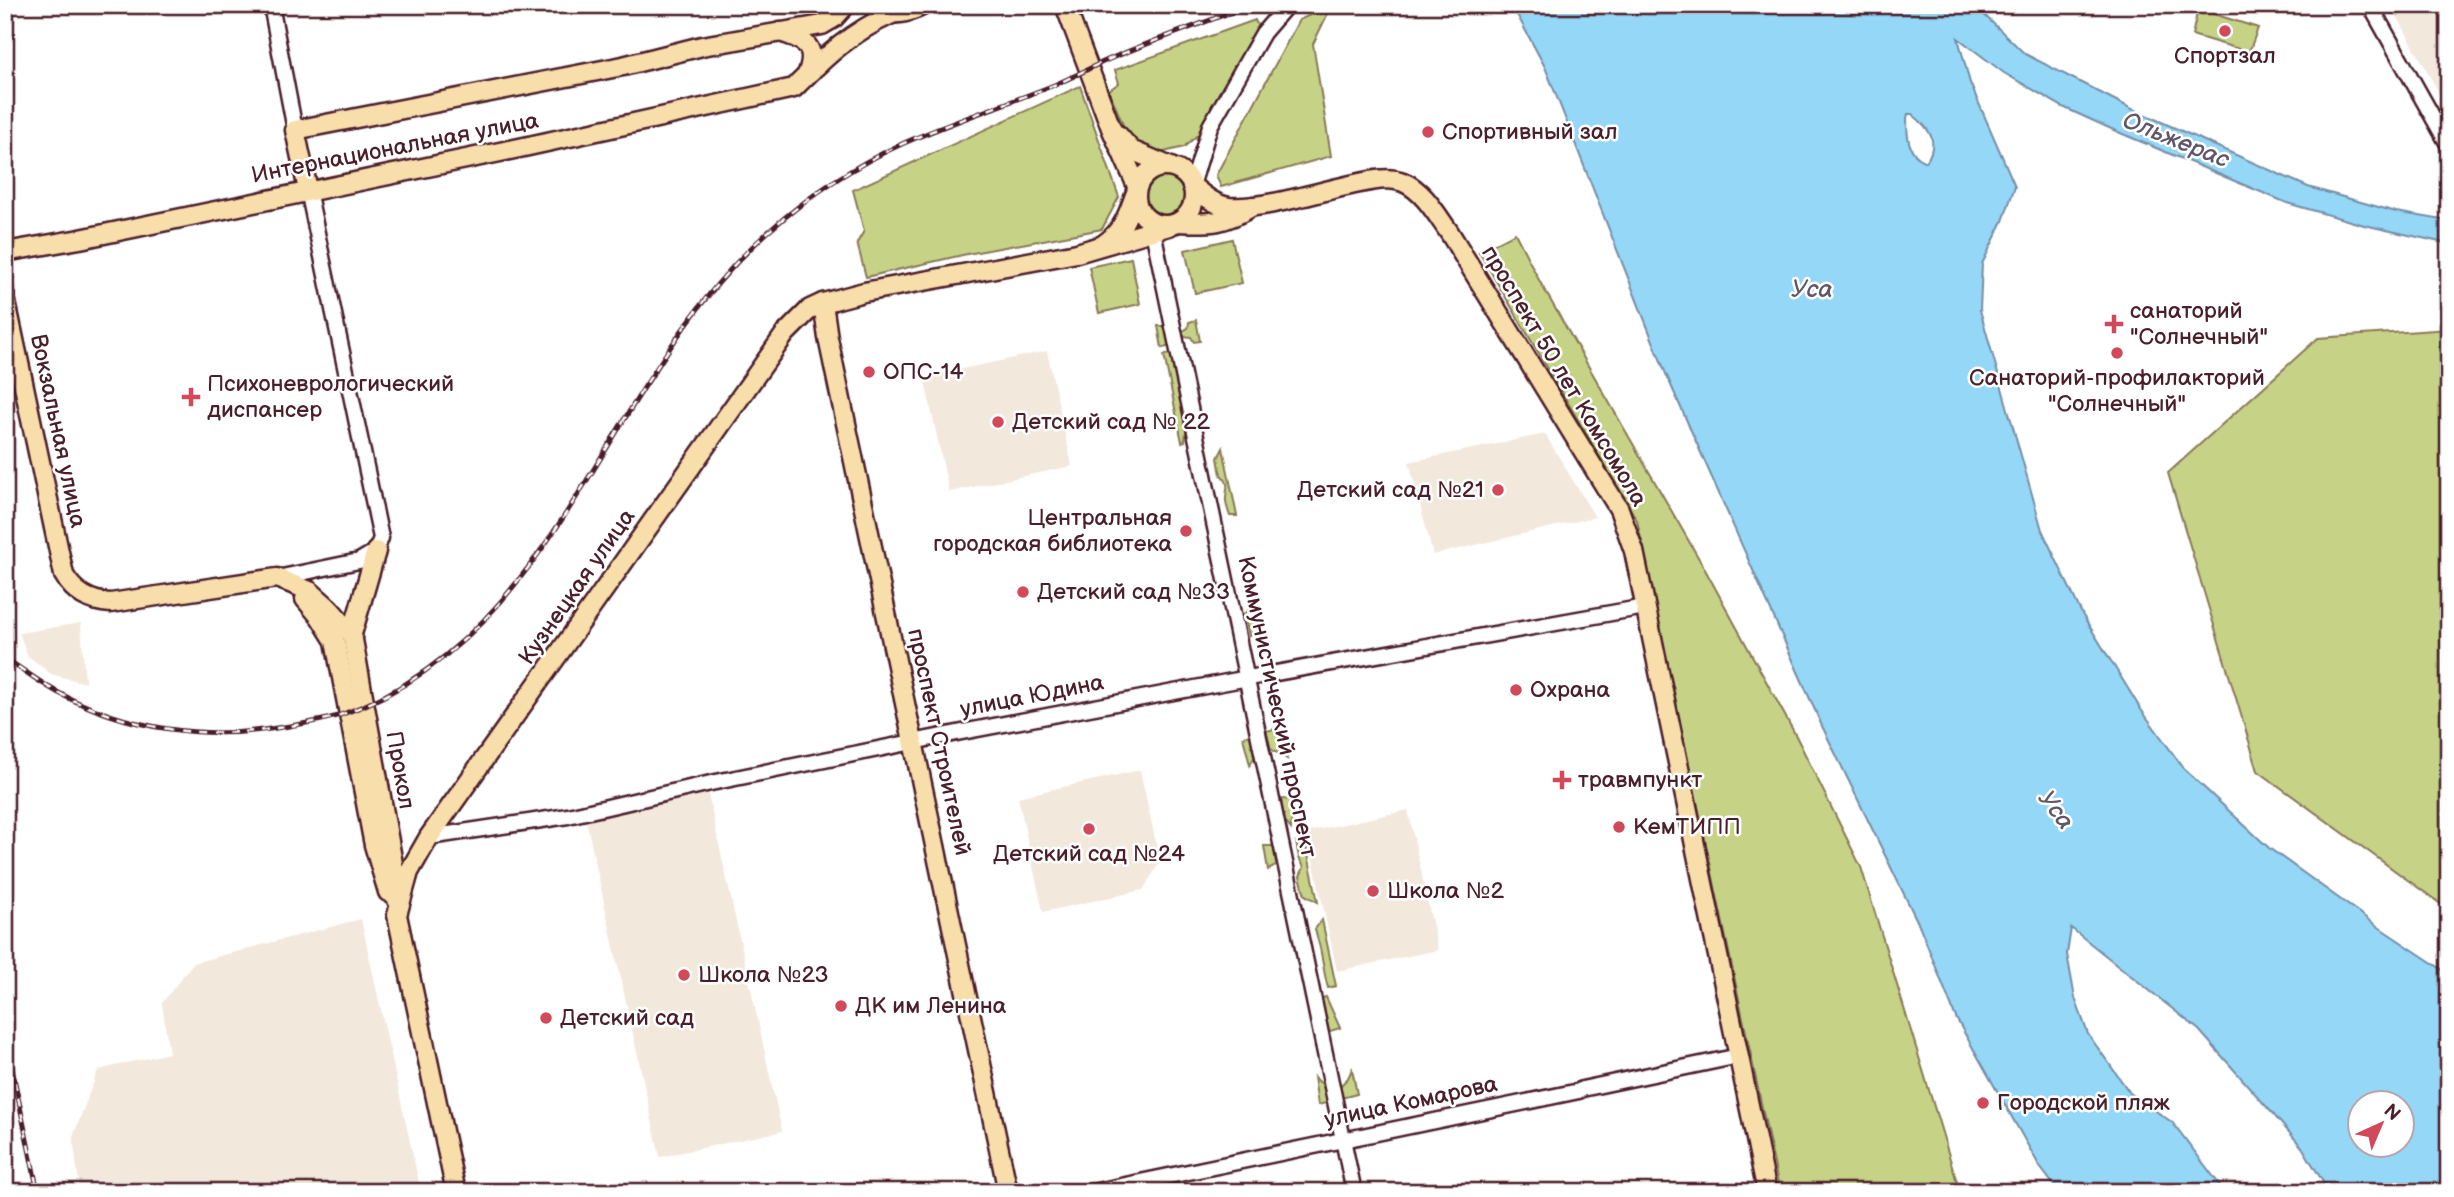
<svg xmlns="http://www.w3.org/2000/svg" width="2454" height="1197" font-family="'Balsamiq Sans',sans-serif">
<rect width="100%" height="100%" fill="#fff"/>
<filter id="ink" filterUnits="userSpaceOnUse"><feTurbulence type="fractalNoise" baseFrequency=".0143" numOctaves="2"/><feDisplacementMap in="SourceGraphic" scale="14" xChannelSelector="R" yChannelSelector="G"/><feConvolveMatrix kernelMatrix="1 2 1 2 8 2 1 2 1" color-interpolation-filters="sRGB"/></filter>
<g filter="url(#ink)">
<!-- built -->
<g fill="#f3e8dc">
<polygon points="2391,5 2449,5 2449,111"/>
<polygon points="1047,351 1072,466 949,492 924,377"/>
<polygon points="1545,434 1595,517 1433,555 1409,462"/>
<polygon points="81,623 85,683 51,674 28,656 19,633"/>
<polygon points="1140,770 1160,862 1143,890 1043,912 1018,797"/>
<polygon points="708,794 782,1131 660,1157 586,820"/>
<polygon points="1408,810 1438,950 1337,971 1307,832"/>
<polygon points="361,919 421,1192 80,1192 73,1137 98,1070 169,1053 162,1003 193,963"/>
</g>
<!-- green -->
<g fill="#c6d386" stroke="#887958" stroke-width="2">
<polygon points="1332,5 1313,44 1331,156 1221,187 1216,175 1299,20"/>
<polygon points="2198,9 2258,28 2249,52 2192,35"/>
<polygon points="1255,20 1259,29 1202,131 1184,147 1160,153 1130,142 1109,90 1119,83 1115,70"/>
<polygon points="1080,86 1119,197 1102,229 967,254 866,277 857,243 864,231 853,190"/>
<circle cx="1166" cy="196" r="21"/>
<polygon points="1515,233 1540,282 1702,564 1795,734 1861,867 1957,1182 1949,1192 1780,1192 1637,520 1479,252"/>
<polygon points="1232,239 1242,283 1195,293 1185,250"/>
<polygon points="1131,258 1140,304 1099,313 1089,267"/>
<polygon points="1196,320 1200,341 1194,342 1191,337 1184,336 1170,340 1167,347 1162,348 1158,326 1165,326 1168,331 1179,333 1188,328 1189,322"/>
<polygon points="2449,329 2449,910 2258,771 2168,473 2318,338"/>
<polygon points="1174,354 1189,429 1186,432 1185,441 1182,442 1164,355"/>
<path d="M1223,448L1237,516H1230C1228,510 1225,503 1226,497C1227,487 1230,483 1221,475L1218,458Z"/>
<polygon points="1255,596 1260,626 1249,636 1244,614 1251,607"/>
<polygon points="1280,728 1287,759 1271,749 1266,731"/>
<polygon points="1257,733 1257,753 1250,765 1243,737"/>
<polygon points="1281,799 1293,800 1291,829 1284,820"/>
<polygon points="1296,842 1306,845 1318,902 1305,895 1300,876 1304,867 1299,858"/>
<polygon points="1264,846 1274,846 1276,866 1268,870"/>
<path d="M1322,920L1336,986L1328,988C1325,978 1324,969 1322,959C1321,948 1317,939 1315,929Z"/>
<polygon points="1326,997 1340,1028 1327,1032 1318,999"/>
<polygon points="1352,1069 1357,1094 1341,1098 1340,1086 1348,1078"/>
<polygon points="1314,1077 1322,1084 1331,1086 1334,1101 1318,1105"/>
</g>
<!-- water -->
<path fill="#94d7f6" stroke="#768da5" stroke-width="2" fill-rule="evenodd" d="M1512,5H1974L2025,54L2130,108L2308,187L2396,212L2449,221V244L2364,225L2287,203L2118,132L2063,107L2004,73L1958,38L1970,83L2015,186L2003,221L1982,264L1980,310L2042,530L2082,614L2140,708L2184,769L2269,848L2380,928L2449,974V1192H2329L2302,1147L2199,1030L2071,928L2067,954L2075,998L2088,1034L2130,1093L2173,1123L2225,1192H2059L2040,1167L1956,1018L1920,927L1822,726L1666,374L1545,67ZM1912,114C1929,128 1940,141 1926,162C1907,155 1907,134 1907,118L1908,114ZM2360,1102H2402V1144H2360Z"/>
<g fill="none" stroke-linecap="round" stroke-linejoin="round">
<defs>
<g id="minor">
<polyline points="271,5 295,130"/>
<polyline points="2370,5 2449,146"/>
<polyline points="1192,186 1210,126 1263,33 1287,5"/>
<polyline points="1153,231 1354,1192"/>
<polyline points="277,578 359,561 376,551 381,538 308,190"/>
<polyline points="429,837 568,816 711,783 962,732 1248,678 1645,607"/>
<polyline points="1092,1192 1579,1091 1582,1089 1739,1056"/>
</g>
<g id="major">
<path d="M871,5C888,17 906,15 924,5"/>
<polyline points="1065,5 1111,128 1137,186"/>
<path d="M780,32C806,40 818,47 807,75"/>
<polyline points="1118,135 1131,150 1171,167"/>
<circle cx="1165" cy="196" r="29"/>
<path d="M1192,186C1203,195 1215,205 1229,207C1262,210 1321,191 1355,184C1369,181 1388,176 1403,182C1423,190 1437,215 1449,232L1619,509L1634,551L1767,1192"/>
<polyline points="308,190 295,130 623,66 702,46 822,25 834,18 846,5"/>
<path d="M1179,222C1212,224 1225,223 1253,206"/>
<path d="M1104,244C1122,232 1128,215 1135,195"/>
<path d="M5,252L80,239L524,147L794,88C826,56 851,32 892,14"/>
<path d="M5,297L64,575C74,593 90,602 111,603L277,578L310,591L329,608L352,634"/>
<polyline points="823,303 828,338 1008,1192"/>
<polyline points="376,551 352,634 395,875 397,900"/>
<polyline points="305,599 320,617 335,641 374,845 388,892"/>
<polyline points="456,1192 397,915 409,872 429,837 785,334 810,309 823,303 864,292 1077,253 1169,226"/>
</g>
</defs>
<!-- minor casing -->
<use href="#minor" stroke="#4a1f2b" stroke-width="19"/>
<!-- major casing -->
<use href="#major" stroke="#4a1f2b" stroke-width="23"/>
<!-- minor -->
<use href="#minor" stroke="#fff" stroke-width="14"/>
<!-- major -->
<use href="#major" stroke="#f8deab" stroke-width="18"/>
<defs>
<g id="rail">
<path d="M5,658C22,669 39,682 57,692C125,729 206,741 283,727C303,724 324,721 343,714C560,636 607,374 768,232C807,197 855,165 904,143C951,122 1001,106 1049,87C1070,79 1091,67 1112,58C1157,39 1204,23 1250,5"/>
<polyline points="5,1035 38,1192"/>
</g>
</defs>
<!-- rail casing -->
<use href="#rail" stroke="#4a1f2b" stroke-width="5"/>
<!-- rail -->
<use href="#rail" stroke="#fff" stroke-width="2.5" stroke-dasharray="8" stroke-linecap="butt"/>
</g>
</g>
<!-- markers -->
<g fill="#d1495b" stroke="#fff" stroke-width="2.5">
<circle cx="2225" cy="31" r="7"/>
<circle cx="1428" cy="132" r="7"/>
<path d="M2110.5 313.5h7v7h7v7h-7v7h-7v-7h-7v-7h7z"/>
<circle cx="2117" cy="353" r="7"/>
<circle cx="869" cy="372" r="7"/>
<path d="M187.5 386.5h7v7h7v7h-7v7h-7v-7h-7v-7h7z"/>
<circle cx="998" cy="422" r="7"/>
<circle cx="1498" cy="490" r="7"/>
<circle cx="1186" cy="531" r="7"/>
<circle cx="1023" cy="592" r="7"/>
<circle cx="1516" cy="690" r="7"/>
<path d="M1558.5 769.5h7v7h7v7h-7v7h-7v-7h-7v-7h7z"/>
<circle cx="1619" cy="827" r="7"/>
<circle cx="1089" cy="829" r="7"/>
<circle cx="1373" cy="891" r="7"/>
<circle cx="684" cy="975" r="7"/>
<circle cx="841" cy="1006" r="7"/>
<circle cx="546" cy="1018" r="7"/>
<circle cx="1983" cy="1103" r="7"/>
</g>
<g text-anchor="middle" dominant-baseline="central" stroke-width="5" stroke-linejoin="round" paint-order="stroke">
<!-- poi labels -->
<g font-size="23" fill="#4a1f2b" stroke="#fff" text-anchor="start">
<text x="2225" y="56" text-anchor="middle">Спортзал</text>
<text x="1442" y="132">Спортивный зал</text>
<text x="2130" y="311">санаторий<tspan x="2130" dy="26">"Солнечный"</tspan></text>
<text x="883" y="372">ОПС-14</text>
<text x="2117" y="378" text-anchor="middle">Санаторий-профилакторий<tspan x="2117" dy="26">"Солнечный"</tspan></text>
<text x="207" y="384">Психоневрологический<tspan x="207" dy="26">диспансер</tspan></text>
<text x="1012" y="422">Детский сад № 22</text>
<text x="1484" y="490" text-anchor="end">Детский сад №21</text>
<text x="1172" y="518" text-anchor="end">Центральная<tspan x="1172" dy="26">городская библиотека</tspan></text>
<text x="1037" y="592">Детский сад №33</text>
<text x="1530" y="690">Охрана</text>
<text x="1578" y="780">травмпункт</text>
<text x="1633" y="827">КемТИПП</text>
<text x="1089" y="854" text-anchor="middle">Детский сад №24</text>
<text x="1387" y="891">Школа №2</text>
<text x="698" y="975">Школа №23</text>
<text x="855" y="1006">ДК им Ленина</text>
<text x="560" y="1018">Детский сад</text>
<text x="1997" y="1103">Городской пляж</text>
</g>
<!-- street labels -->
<g font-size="23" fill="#4a1f2b" stroke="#fff">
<text transform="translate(395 148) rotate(-11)">Интернациональная улица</text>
<text transform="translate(1564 376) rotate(59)">проспект 50 лет Комсомола</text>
<text transform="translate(58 431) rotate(78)">Вокзальная улица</text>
<text transform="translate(577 587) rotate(-55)">Кузнецкая улица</text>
<text transform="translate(1032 696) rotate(-11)">улица Юдина</text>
<text transform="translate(1277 707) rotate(78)">Коммунистический проспект</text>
<text transform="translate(939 742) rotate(78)">проспект Строителей</text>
<text transform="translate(400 770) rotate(80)">Прокол</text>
<text transform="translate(1411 1102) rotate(-12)">улица Комарова</text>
</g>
<!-- water labels -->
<g font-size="24" font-style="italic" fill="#605668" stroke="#fff">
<text transform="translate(2176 140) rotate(22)">Ольжерас</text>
<text x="1812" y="289">Уса</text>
<text transform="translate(2056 810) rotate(53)">Уса</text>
</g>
</g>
<!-- margin -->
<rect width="2454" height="1197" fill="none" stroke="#fff" stroke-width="28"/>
<rect x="14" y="14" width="2426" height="1169" fill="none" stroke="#4a1f2b" stroke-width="2.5" filter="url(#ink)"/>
<!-- north arrow -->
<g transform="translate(2381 1124) rotate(44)"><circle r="33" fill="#ffffff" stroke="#b7a5aa" stroke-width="2"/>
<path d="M0-5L12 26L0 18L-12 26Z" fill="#d1495b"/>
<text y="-10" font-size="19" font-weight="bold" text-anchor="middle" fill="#4a1f2b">N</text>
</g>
</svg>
